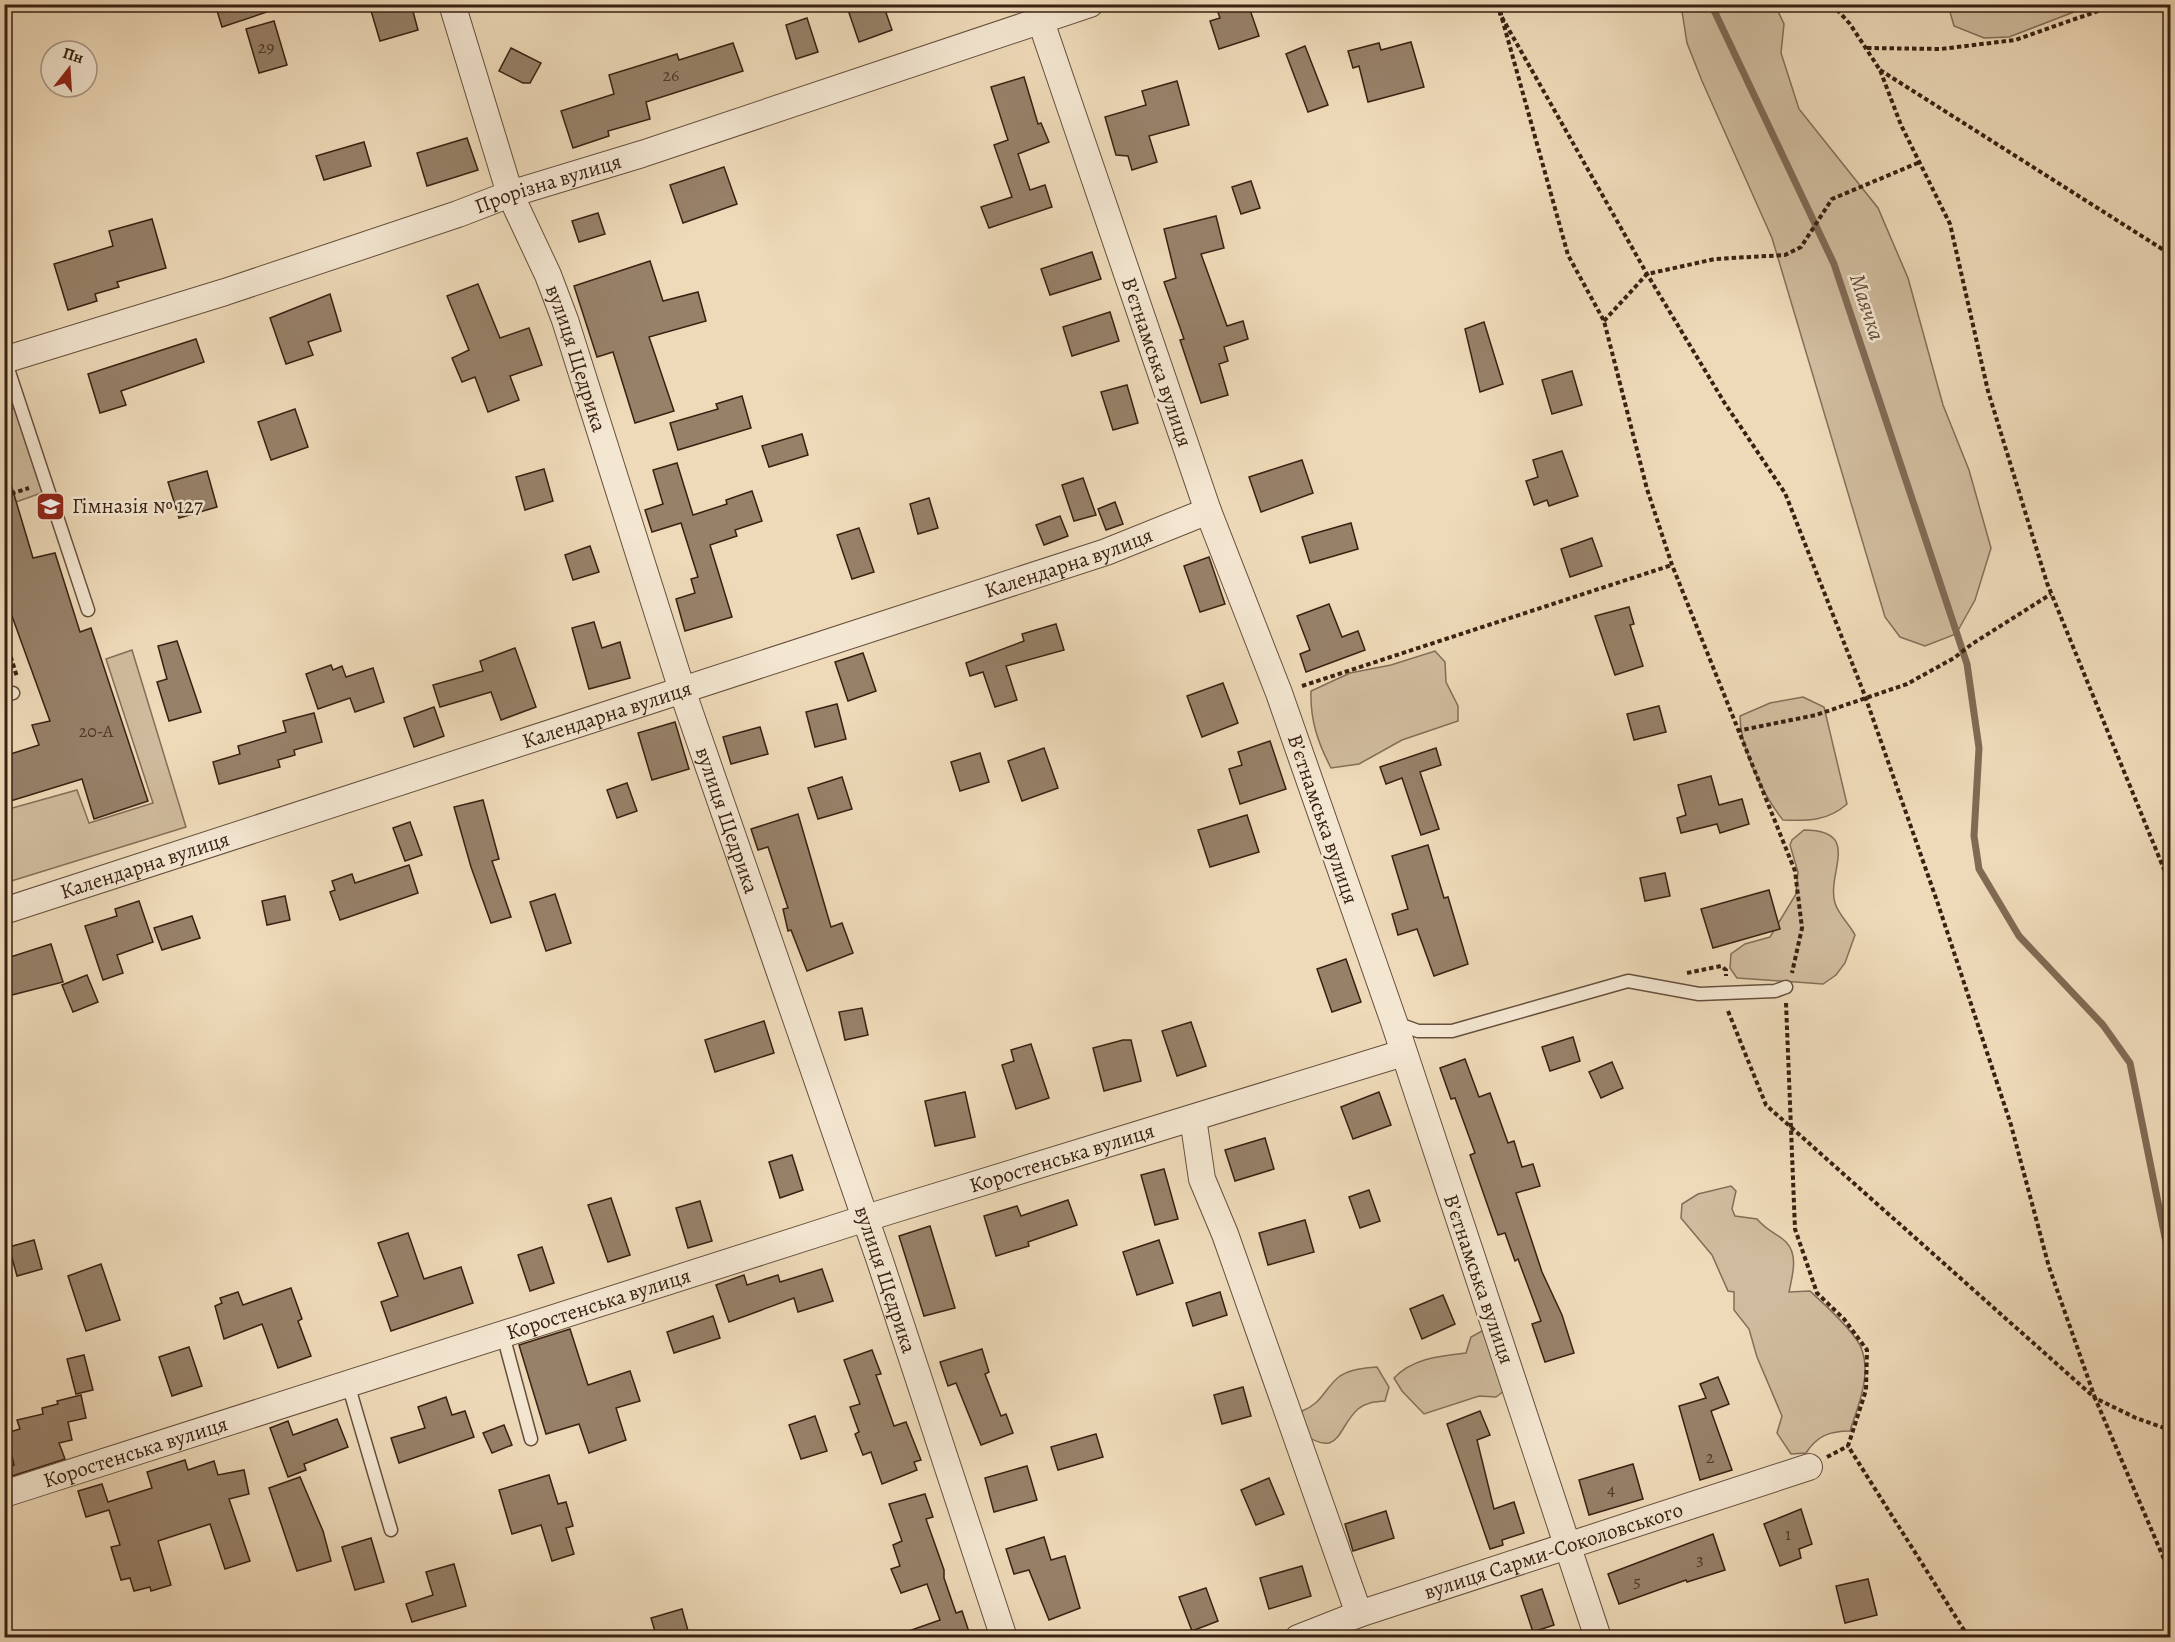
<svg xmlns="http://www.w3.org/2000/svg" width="2175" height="1642" font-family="Alegreya,serif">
<rect width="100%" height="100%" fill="#eedab9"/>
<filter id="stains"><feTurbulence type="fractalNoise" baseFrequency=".00333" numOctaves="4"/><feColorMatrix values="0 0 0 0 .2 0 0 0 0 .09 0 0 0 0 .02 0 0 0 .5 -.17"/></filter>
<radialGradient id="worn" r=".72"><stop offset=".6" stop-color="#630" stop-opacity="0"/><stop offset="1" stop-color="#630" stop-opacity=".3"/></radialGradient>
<!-- green -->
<g fill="#cfbb9d" stroke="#846e58" stroke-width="1.5">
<polygon points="1681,5 1775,5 1784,24 1781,53 1799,109 1878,208 1908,278 1943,405 1969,470 1991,548 1975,600 1956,634 1925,646 1900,637 1885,617 1772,238 1702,81 1687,43"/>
<polygon points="1948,5 1948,4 2092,5 2009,37 1984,38 1954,26"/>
<polygon points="15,408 44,492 5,506 4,411"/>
<polygon points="132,650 186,827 5,883 5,810 77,790 89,823 153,803 106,659"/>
<path d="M1435,651L1445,662L1446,682L1458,706V721L1402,740L1359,764L1331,768C1318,743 1310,720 1311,691L1350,673L1391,665Z"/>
<path d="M1803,697L1824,707L1847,804C1828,821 1808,821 1783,820C1763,795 1740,748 1740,716L1770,703Z"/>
<path d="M1804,830C1863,830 1826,873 1835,903C1838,914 1850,925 1855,935L1845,963L1836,975L1823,984L1737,978L1730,968L1731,954L1745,944L1770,937L1796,894L1798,872L1790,845L1792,840Z"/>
<path d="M1731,1186L1736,1191L1732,1209L1735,1216L1757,1219C1768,1232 1777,1233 1786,1242C1799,1255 1792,1277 1789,1292L1810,1291C1823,1303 1857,1333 1862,1350C1871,1377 1858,1406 1850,1431C1829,1431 1817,1436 1806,1453L1791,1454L1777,1433L1782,1416L1757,1357L1749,1329L1734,1310V1292L1728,1291L1712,1255L1681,1218L1682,1204L1698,1194Z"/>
<path d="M1482,1331L1493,1343L1508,1388L1496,1397L1479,1396L1424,1414L1402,1391L1394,1378C1413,1358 1440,1356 1466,1353L1471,1337Z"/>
<path d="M1377,1367L1389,1387L1385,1401C1376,1402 1366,1402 1358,1409C1337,1428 1340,1460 1302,1433V1411C1323,1403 1325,1387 1340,1376C1351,1369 1364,1368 1377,1367Z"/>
</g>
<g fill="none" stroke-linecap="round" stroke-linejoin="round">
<!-- stream -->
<polyline stroke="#806a54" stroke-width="7" points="1711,4 1834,264 1967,664 1979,748 1974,836 1979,869 2019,936 2103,1025 2130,1063 2170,1262"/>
</g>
<!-- building -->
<g fill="#978169" stroke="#392112" stroke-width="1.5">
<polygon points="215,4 279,4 279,8 222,27"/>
<polygon points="369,4 411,4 418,30 380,41"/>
<polygon points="846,4 883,4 892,30 859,42"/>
<polygon points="1215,4 1248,4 1259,36 1219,49 1210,21 1220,18"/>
<polygon points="807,18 818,52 796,59 786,25"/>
<polygon points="274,21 287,65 259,73 246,29"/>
<polygon points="1411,42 1424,87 1368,102 1359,66 1353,68 1348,51 1379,43 1381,50"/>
<polygon points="733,43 743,71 646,102 650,119 608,131 609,136 573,148 561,111 614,94 609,75 677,54 679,60"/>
<polygon points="1305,46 1328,105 1308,112 1286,54"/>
<polygon points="511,48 541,63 530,83 523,83 499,71"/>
<polygon points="1024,77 1038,124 1041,123 1049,142 1018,154 1030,190 1045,185 1052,207 989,228 981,207 1012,197 994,145 1008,140 991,87"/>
<polygon points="1177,81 1189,125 1149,136 1157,162 1132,170 1128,156 1116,155 1105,117 1146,105 1142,91"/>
<polygon points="467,138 478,170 427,186 417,153"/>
<polygon points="364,142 371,166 324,180 316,156"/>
<polygon points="724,167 737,204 683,223 670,185"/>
<polygon points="1251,181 1260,208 1241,214 1232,187"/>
<polygon points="598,213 605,234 579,242 572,221"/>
<polygon points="1216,216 1224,248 1201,254 1227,326 1243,321 1248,339 1224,347 1228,361 1219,364 1228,395 1201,403 1180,340 1184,339 1164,282 1176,278 1164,229"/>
<polygon points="152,219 166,268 117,282 119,287 95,294 97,301 68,310 54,264 113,246 109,231"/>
<polygon points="1092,252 1101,279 1050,295 1041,269"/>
<polygon points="650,261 663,301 698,292 706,321 649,337 674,411 635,423 613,352 597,357 574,286"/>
<polygon points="478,284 500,338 529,328 542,365 510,376 519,400 488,412 475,377 462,382 452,358 469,350 447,296"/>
<polygon points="330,294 341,331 308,342 313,355 286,364 270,318"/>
<polygon points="1110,312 1119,341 1072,356 1063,327"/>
<polygon points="1484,322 1503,384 1480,392 1465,329"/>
<polygon points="196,339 204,362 121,391 126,405 100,413 88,374"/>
<polygon points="1572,371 1582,405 1552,414 1542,380"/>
<polygon points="1127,385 1138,423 1113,430 1101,392"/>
<polygon points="742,396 751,428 678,450 670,423 718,409 716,404"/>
<polygon points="295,409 308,447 271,460 258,422"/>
<polygon points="802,434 808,455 769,467 762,446"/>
<polygon points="1562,451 1578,496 1549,506 1547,500 1534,505 1526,481 1538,477 1533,460"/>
<polygon points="1302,460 1313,493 1261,512 1249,477"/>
<polygon points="677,463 693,515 727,504 726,500 752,491 762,521 735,530 737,536 710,545 732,617 685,631 676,599 695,593 691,579 698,577 681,523 652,532 645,510 663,504 653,470"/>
<polygon points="544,469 553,501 525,510 516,477"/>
<polygon points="207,471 217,507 179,518 168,482"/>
<polygon points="1083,478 1096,515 1074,521 1062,485"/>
<polygon points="10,481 33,558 55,553 80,632 91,628 148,801 94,819 82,779 4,803 4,756 39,745 32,725 50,721 4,594 4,482"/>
<polygon points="929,498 938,528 918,534 910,504"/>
<polygon points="1115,502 1123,524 1106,530 1098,509"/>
<polygon points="1060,516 1068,536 1044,545 1036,525"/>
<polygon points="1351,523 1358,549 1310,563 1302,537"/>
<polygon points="859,528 874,572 852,579 837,535"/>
<polygon points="1592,538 1602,566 1570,577 1561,549"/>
<polygon points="590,546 599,572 573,580 565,555"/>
<polygon points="1209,557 1225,604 1200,612 1184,566"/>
<polygon points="1329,604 1342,637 1358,631 1365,650 1306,672 1300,654 1310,650 1297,616"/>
<polygon points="1629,607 1634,624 1630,625 1643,666 1615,675 1595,616"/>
<polygon points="594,622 602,648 620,642 630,678 589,689 572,628"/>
<polygon points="1056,624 1064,650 1006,666 1017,700 995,707 983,672 970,676 966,663 1024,641 1022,634"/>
<polygon points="177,641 201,712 169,721 157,682 167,679 158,646"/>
<polygon points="515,648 536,707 501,720 491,692 440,707 433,685 483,671 480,661"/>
<polygon points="863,653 876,691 848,701 835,662"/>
<polygon points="331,665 333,670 342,666 346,677 373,668 384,702 355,712 350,698 318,709 306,674"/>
<polygon points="1223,683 1238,723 1202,737 1187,696"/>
<polygon points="837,704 846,739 815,747 806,712"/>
<polygon points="1659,706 1666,732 1634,740 1627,714"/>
<polygon points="434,707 444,736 414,747 404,718"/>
<polygon points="314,713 322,742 294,750 295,755 278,760 280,767 219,784 213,762 240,754 238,746 286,732 283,721"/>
<polygon points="675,722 689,769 652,780 638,733"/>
<polygon points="760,727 768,754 731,764 723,737"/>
<polygon points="1270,741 1286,789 1240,804 1229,769 1242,765 1238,752"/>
<polygon points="1044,748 1058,788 1022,801 1008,761"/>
<polygon points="1436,748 1441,765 1420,772 1439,829 1421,835 1402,778 1386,784 1380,767"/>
<polygon points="980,753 989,782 960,791 951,762"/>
<polygon points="1711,776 1719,805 1742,799 1749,824 1720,833 1717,824 1681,833 1677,818 1686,815 1678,785"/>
<polygon points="842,777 852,809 818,819 808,788"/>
<polygon points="627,783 637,811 617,818 607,790"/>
<polygon points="483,800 499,859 492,861 511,917 491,923 471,867 454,807"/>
<polygon points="798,814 831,927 842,923 853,953 807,971 791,930 788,931 783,909 788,908 768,847 758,850 751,829"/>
<polygon points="1247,815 1259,852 1210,867 1198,830"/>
<polygon points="410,822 422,855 405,861 393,828"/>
<polygon points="1428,845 1444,898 1448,897 1468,964 1434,976 1417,929 1398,935 1392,914 1408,909 1392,856"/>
<polygon points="409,865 418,893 340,920 330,892 335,890 332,881 352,874 355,883"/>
<polygon points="1665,873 1670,896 1645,901 1640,878"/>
<polygon points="1769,890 1780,929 1713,948 1701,909"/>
<polygon points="555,894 571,943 546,951 530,902"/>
<polygon points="285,896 290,920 267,925 262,901"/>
<polygon points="139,901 153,942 117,955 123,973 103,980 85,926 117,916 115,909"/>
<polygon points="192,916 200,938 162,950 154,928"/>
<polygon points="51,944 63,982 4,997 4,959"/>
<polygon points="1346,959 1361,1002 1332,1012 1317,969"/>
<polygon points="87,975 98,1002 73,1012 62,985"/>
<polygon points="862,1008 868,1035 845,1040 839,1012"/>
<polygon points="764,1021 774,1053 715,1072 705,1040"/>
<polygon points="1191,1022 1206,1066 1177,1076 1162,1031"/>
<polygon points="1573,1037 1580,1061 1550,1071 1542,1047"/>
<polygon points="1123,1040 1131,1040 1141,1081 1104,1091 1093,1048"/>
<polygon points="1031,1044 1049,1098 1016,1109 1002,1065 1014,1061 1011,1050"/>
<polygon points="1465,1059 1479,1097 1490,1093 1508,1143 1514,1141 1522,1167 1533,1164 1540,1186 1516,1193 1542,1272 1562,1315 1574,1353 1545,1362 1532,1324 1541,1321 1518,1259 1515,1261 1505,1233 1498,1235 1470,1155 1475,1153 1455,1098 1451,1099 1440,1068"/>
<polygon points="1612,1062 1623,1088 1601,1098 1589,1072"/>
<polygon points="965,1092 975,1137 935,1146 925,1101"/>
<polygon points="1379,1092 1391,1125 1353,1139 1341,1107"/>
<polygon points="1265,1138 1274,1169 1235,1181 1225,1150"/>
<polygon points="792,1155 803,1190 780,1198 769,1162"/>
<polygon points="1164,1169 1178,1219 1155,1225 1141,1175"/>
<polygon points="1369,1190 1380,1221 1360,1228 1349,1197"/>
<polygon points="611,1198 630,1255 608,1262 588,1205"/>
<polygon points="1068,1200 1077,1225 1028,1242 1029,1246 996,1256 984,1216 1017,1206 1021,1216"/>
<polygon points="700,1201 712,1241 688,1248 676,1208"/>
<polygon points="1305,1220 1314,1252 1268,1265 1259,1233"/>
<polygon points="930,1226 955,1308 924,1316 899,1236"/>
<polygon points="408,1233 424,1279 461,1267 473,1303 391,1331 381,1302 398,1296 378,1243"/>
<polygon points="34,1240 42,1269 17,1276 9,1247"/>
<polygon points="1159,1240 1173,1283 1137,1295 1123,1252"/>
<polygon points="542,1247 554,1283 530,1291 518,1255"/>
<polygon points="101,1264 120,1320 86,1331 68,1276"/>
<polygon points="822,1269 833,1301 798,1312 794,1298 729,1322 716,1285 744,1275 747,1285 778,1275 780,1282"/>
<polygon points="291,1288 302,1319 298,1321 311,1356 278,1368 262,1324 224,1339 215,1306 222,1303 220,1298 238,1292 243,1305"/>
<polygon points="1220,1292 1227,1315 1193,1326 1186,1303"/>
<polygon points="1443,1295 1455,1324 1422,1339 1410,1309"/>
<polygon points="713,1316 720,1338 674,1353 667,1332"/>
<polygon points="570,1329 588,1385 630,1371 640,1401 616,1408 626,1440 589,1453 579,1424 546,1434 519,1345"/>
<polygon points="189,1347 202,1386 172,1396 159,1357"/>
<polygon points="982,1349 989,1372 985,1374 1001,1416 1006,1414 1013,1433 981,1445 956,1383 948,1386 940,1362"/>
<polygon points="872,1350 881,1374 876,1375 894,1426 906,1422 921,1460 914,1462 917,1470 882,1484 871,1452 863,1455 855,1434 859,1432 850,1407 860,1404 844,1360"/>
<polygon points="84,1355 93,1390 76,1394 67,1359"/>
<polygon points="1718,1377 1729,1404 1711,1411 1732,1470 1700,1480 1679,1406 1706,1398 1700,1384"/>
<polygon points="1243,1387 1251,1416 1222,1424 1214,1395"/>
<polygon points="81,1395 86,1418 68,1422 72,1440 59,1443 65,1459 9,1477 6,1468 14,1465 6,1433 20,1429 17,1420 43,1414 42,1408 58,1404 57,1401"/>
<polygon points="446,1397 452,1415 465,1411 474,1437 399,1463 391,1438 425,1428 418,1407"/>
<polygon points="1480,1411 1490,1435 1477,1440 1494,1509 1514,1502 1524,1533 1502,1540 1503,1545 1490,1549 1447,1424"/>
<polygon points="815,1416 827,1451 801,1459 789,1425"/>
<polygon points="337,1419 348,1447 304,1464 306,1470 288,1477 270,1428 288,1421 293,1435"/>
<polygon points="504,1425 512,1445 492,1453 483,1433"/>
<polygon points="1096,1434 1103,1457 1058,1470 1051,1447"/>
<polygon points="185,1460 188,1470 214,1461 218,1475 244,1470 249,1494 229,1499 250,1561 225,1569 210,1524 158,1541 171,1585 151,1591 150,1587 134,1591 130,1578 121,1580 111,1547 120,1545 109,1510 86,1517 78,1491 102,1484 108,1502 152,1488 147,1472"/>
<polygon points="1633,1464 1643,1499 1589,1515 1579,1480"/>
<polygon points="1027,1466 1037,1500 994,1512 985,1478"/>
<polygon points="549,1475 558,1504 566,1502 573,1526 566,1528 574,1554 552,1561 541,1525 512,1534 499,1490"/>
<polygon points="300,1477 323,1531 331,1561 297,1571 269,1488"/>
<polygon points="1269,1478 1284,1514 1256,1525 1241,1490"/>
<polygon points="925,1494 933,1517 926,1519 944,1570 944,1578 956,1613 962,1611 971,1638 900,1638 900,1634 940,1620 927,1584 901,1593 891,1569 900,1566 893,1545 902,1541 889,1504"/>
<polygon points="1801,1509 1812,1544 1799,1549 1801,1558 1780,1566 1764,1524"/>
<polygon points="1386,1511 1394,1538 1353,1551 1345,1524"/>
<polygon points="1713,1534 1725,1570 1687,1582 1686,1580 1619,1604 1608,1574"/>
<polygon points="1044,1537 1051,1560 1065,1556 1080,1608 1049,1620 1029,1570 1014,1574 1006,1549"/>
<polygon points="371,1538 384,1582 355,1590 342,1547"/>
<polygon points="454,1564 466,1606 412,1622 406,1604 433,1595 426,1572"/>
<polygon points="1302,1566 1311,1596 1269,1609 1260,1578"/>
<polygon points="1868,1579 1877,1615 1845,1623 1836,1586"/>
<polygon points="1206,1588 1218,1621 1192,1631 1179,1597"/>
<polygon points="1542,1589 1554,1625 1533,1632 1521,1596"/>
<polygon points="682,1609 690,1638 657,1638 651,1618"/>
</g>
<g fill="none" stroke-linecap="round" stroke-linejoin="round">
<defs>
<g id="service">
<polyline points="5,360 88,610"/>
<polyline points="4,696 13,693"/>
<polyline points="1396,1023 1418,1031 1452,1031 1628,981 1699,994 1775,991 1786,987"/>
<polyline points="503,1335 531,1439"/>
<polyline points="348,1384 391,1530"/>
</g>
<g id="minor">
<path id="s1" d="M452,4L510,194L548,275L565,320L682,690L879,1258L1004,1638"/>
<polyline points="1035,4 1208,511 1279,693 1394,1022 1598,1638"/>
<path id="s2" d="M4,360L225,292L458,214L510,194L642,154L1090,4"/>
<path id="s3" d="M4,911L1106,552L1208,511"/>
<polyline points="1193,1118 1202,1179 1225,1234 1359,1614"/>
<path id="s4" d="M4,1494L863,1219L1403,1053"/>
<path id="s5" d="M1298,1638L1359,1614L1809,1467"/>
</g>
</defs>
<!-- service casing -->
<use href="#service" stroke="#664f3c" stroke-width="15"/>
<!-- minor casing -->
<use href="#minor" stroke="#664f3c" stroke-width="28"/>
<!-- path -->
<g stroke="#392112" stroke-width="4" stroke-dasharray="4.5 3" stroke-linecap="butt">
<polyline points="1498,4 1568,255 1604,321 1647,489 1672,565 1795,871 1802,928 1792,973"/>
<polyline points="1505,4 1500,14 1647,274 1724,402 1785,493 1865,696 1937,901 2011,1125 2049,1267 2095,1398 2136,1418 2170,1430"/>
<polyline points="1832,4 1850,24 1880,70 1901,125 1950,224 1988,391 2047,583 2170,884"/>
<polyline points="1867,48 1941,49 2015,40 2118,4"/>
<polyline points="1880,70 2170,254"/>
<polyline points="1604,321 1647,274 1715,259 1785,255 1801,247 1832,199 1920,162"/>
<polyline points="4,436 9,426"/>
<polyline points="4,496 29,488"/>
<polyline points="4,635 17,677"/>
<polyline points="1302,686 1672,565"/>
<polyline points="1737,731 1816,715 1907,684 1954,658 1972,644 2051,594"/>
<polyline points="1687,973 1721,966 1726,970 1726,976"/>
<polyline points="1786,1003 1795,1229 1817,1293 1844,1319 1867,1350 1866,1390 1848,1446 1969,1638"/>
<polyline points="1728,1011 1766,1105 2095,1398 2170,1573"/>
<polyline points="1827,1457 1848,1446"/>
</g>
<!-- service -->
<use href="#service" stroke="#f4e7d2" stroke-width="12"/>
<!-- minor -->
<use href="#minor" stroke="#f4e7d2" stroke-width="26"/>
</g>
<!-- icons -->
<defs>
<symbol id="school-square" viewBox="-11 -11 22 22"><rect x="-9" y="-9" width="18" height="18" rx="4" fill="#8f2418" stroke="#f4e7d2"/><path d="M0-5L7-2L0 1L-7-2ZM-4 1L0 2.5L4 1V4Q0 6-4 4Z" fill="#fff"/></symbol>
</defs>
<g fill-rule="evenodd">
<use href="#school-square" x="34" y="490" width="33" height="33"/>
</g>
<g text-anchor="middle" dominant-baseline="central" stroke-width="5" stroke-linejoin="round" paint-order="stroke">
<!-- number labels -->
<g font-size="18" fill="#503928">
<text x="266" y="47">29</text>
<text x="671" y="75">26</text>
<text x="96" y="731">20-А</text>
<text x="1710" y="1457">2</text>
<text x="1611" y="1489">4</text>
<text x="1788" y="1534">1</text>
<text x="1700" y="1559">3</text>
<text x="1637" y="1581">5</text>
</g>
<!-- street labels -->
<g font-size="21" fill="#392112" stroke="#f4e7d2">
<text stroke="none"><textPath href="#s2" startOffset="572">Прорізна вулиця</textPath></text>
<text stroke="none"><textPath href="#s1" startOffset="376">вулиця Щедрика</textPath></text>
<text transform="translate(1157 362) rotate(71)">Вʼєтнамська вулиця</text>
<text stroke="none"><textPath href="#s3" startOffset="1120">Календарна вулиця</textPath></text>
<text stroke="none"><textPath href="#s3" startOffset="634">Календарна вулиця</textPath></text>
<text transform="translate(1323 819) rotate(71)">Вʼєтнамська вулиця</text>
<text stroke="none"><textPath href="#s1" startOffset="862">вулиця Щедрика</textPath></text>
<text stroke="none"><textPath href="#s3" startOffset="148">Календарна вулиця</textPath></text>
<text stroke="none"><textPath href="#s4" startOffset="1110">Коростенська вулиця</textPath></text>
<text transform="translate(1479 1279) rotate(71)">Вʼєтнамська вулиця</text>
<text stroke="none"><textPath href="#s1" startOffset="1348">вулиця Щедрика</textPath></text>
<text stroke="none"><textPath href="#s4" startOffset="624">Коростенська вулиця</textPath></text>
<text stroke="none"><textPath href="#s4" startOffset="138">Коростенська вулиця</textPath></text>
<text stroke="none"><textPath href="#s5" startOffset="270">вулиця Сарми-Соколовського</textPath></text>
</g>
<!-- poi labels -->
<g font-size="21" fill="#392112" stroke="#f4e7d2" text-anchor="start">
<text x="72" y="506">Гімназія № 127</text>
</g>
<!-- water labels -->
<g font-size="22" font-style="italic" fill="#634c38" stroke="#f4e7d2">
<text transform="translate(1867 307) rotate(72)">Маячка</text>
</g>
</g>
<!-- margin -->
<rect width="2175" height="1642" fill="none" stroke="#eedab9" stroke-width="24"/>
<rect x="6" y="6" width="2163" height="1630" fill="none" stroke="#392112" stroke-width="3"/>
<rect x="12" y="12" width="2151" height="1618" fill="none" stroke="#392112" stroke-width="1.5"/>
<!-- north arrow -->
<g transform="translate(69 69) rotate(17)"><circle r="28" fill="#f4e7d2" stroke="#a99885" stroke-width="1.5"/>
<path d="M0-4.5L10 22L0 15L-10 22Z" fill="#8f2418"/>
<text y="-9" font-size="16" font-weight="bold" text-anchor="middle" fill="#392112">Пн</text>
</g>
<rect width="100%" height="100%" filter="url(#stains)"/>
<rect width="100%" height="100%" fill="url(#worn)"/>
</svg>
